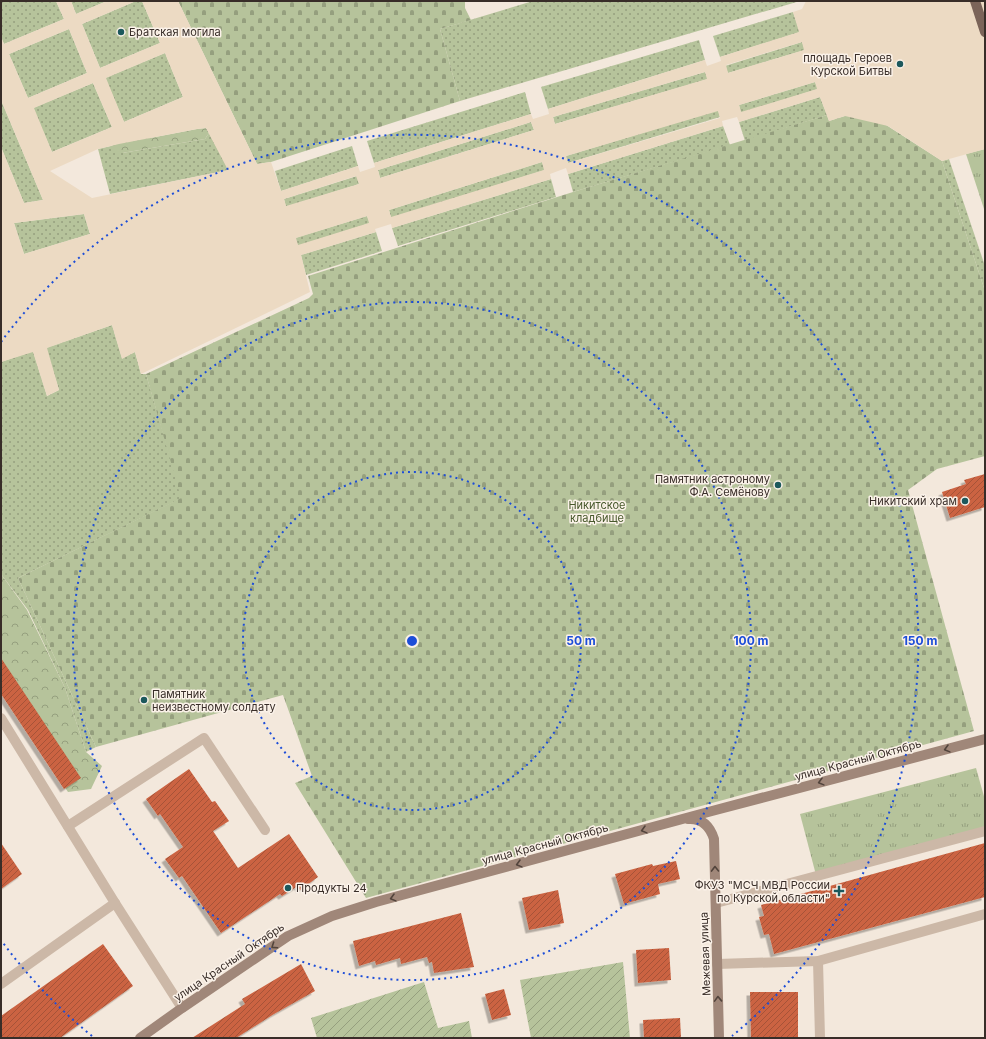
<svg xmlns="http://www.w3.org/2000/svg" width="986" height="1039" font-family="Inter,sans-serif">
<defs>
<pattern id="grass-dots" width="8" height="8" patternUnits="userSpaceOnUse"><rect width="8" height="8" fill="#b6c39b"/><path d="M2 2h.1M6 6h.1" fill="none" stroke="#959f7e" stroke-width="1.8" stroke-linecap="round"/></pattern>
<pattern id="forest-crowns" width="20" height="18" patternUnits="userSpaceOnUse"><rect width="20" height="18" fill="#b6c39b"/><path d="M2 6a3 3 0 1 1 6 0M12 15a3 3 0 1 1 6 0" fill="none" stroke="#959f7e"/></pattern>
<pattern id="cemetery-stones" width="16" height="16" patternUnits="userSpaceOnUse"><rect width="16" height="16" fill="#b6c39b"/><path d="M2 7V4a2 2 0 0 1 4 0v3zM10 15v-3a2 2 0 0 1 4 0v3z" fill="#959f7e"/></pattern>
<pattern id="park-tufts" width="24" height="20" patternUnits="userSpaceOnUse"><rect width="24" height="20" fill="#b6c39b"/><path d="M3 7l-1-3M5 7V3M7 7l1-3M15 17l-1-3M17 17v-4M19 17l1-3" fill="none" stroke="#959f7e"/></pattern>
<pattern id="garden-furrows" width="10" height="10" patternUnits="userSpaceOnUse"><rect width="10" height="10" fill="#b6c39b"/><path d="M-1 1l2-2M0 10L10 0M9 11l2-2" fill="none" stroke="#959f7e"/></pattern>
<pattern id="building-hatch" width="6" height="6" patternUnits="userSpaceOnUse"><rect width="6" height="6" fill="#cb6442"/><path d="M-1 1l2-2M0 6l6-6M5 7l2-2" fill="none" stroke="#a65337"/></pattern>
<filter id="shadow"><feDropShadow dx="-3.5" dy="3.5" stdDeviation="0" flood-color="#0004"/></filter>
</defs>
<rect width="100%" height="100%" fill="#f3e8dc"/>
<!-- grass -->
<g fill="url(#grass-dots)">
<polygon points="1,1 56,1 64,19 4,44 1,37"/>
<polygon points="71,1 107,1 76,14"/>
<polygon points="136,1 142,1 160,43 100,68 82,24"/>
<polygon points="533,1 800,1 460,101 440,29"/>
<polygon points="793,12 800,32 720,57 713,36"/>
<polygon points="69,29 87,73 28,98 9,54"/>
<polygon points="699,40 705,60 548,109 541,87"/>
<polygon points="802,42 805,50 728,73 725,66"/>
<polygon points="165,53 183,97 124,122 105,78"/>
<polygon points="705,72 708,79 555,124 553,117"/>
<polygon points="815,82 818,89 741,113 739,105"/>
<polygon points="93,83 112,127 52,152 33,108"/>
<polygon points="525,92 531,114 374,163 367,141"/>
<polygon points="820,97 827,115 745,141 739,122"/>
<polygon points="1,100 43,200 24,203 1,147"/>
<polygon points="718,110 720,117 568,163 566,156"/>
<polygon points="197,113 122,153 205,139 209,133 229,170 110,194 98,149 111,146"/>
<polygon points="531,122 534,130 380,178 378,170"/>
<polygon points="723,126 730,145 573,192 568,174"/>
<polygon points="352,146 358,166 281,191 275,171"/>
<polygon points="949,159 985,266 985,291 942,161"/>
<polygon points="542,162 545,170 391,218 389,210"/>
<polygon points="357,176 359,184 286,207 284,199"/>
<polygon points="551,179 556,197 398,246 392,228"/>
<polygon points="84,214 90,234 24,254 14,223"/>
<polygon points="367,216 370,223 298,246 295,238"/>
<polygon points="376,232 382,251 306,275 301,255"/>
<polygon points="112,325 122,358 135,352 141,374 146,374 182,498 18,578 96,747 86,752 65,688 28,610 1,574 1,362 33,351 47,396 59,390 46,348"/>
</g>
<!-- forest -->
<g fill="url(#forest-crowns)">
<polygon points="206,128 209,133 205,139 122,153 114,152 111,150 111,146 119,144 197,129"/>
<polygon points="1,574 27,610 65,688 86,752 102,766 91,789 68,792 1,693"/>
</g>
<!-- cemetery -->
<g fill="url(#cemetery-stones)">
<polygon points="178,1 465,1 465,8 471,20 440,29 460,101 271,162 257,164"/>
<polygon points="867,109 869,114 942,161 985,291 985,456 937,469 908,490 974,731 366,898 295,783 312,776 283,695 96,747 18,578 181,498 146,374 309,298 313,294 308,276 573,192 827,115 829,121"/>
</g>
<!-- park -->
<g fill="url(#park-tufts)">
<polygon points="985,149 985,212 966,154"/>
<polygon points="976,768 985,800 985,831 816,875 800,814"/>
</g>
<!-- garden -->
<g fill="url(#garden-furrows)">
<polygon points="623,962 630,1038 531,1038 520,980"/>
<polygon points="424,982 438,1028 469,1021 472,1038 317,1038 311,1018"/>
</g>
<!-- plaza -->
<path fill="#ecdac3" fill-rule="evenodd" d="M56,1H71L76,14L107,1H136L82,24L100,68L160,43L142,1H178L257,164L271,162L281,191L358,166L360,172L375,167L374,163L531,114L533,119L549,114L548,109L705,60L707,66L721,61L720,57L799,32L793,12L802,9L806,1H985V149L942,161L888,126L845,116L829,121L820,97L739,122L737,117L722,121L723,126L568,174L566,168L550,174L551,179L392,228L391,224L375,229L376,232L301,255L310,292L141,374L135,352L122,359L112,325L47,348L59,390L47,396L33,352L1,362V147L24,203L43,200L1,100V37L4,44L64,19ZM69,29L87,73L28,98L9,54ZM802,42L804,50L728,73L726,65ZM165,53L183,97L124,122L106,78ZM705,72L707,79L555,124L553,117ZM815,82L817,89L741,112L739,105ZM93,83L112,127L52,152L34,108ZM718,111L720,118L568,163L566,156ZM531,122L534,130L380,178L378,170ZM206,128L228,170L92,198L50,171L98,149L119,144L197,129ZM542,162L544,170L391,217L389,210ZM356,176L359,184L286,206L284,199ZM84,214L90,234L24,254L14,223ZM367,216L369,223L298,245L296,238Z"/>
<!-- building -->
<g fill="url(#building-hatch)" filter="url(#shadow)">
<polygon points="985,474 985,507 950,518 942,492 966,484 964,480"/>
<polygon points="1,658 81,778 64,789 1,694"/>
<polygon points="189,769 212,802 215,801 229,821 213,831 238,868 289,834 318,877 300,890 298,886 282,896 280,894 221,933 182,876 179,878 165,859 183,847 160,814 158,816 146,799"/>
<polygon points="1,843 22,874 1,889"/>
<polygon points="985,843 985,897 774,954 769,934 764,935 759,917 764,916 761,905"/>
<polygon points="676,861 680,879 658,884 660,894 624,904 615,874 652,864 653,866"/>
<polygon points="558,890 564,923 529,930 522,898"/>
<polygon points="461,913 474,967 434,973 432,962 429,963 427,957 401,964 400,958 376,965 375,961 359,966 353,941"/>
<polygon points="103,944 133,986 60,1038 1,1038 1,1016"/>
<polygon points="669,948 671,980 638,983 636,950"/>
<polygon points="301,964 315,991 274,1014 236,1038 192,1038 245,1004 242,999"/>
<polygon points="504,989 511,1015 492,1020 485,994"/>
<polygon points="750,992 798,992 798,1038 751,1038"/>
<polygon points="680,1018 681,1038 644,1038 643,1020"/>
</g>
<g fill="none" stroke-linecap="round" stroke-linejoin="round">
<!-- lane -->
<g stroke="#ccb8a7" stroke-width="10">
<polyline points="1,718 115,903 182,1008"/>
<polyline points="68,826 204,738 265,830"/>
<polyline points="716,903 985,831"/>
<polyline points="818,961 820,1038"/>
<polyline points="717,964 818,961 985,914"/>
<polyline points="1,984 115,903"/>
</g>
<!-- secondary -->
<g stroke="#a08779" stroke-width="10">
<path d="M688,819C702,818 710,826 714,839L719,1038"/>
<polyline points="140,1038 182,1008 288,936 332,916 376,902 712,811 985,739"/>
</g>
<!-- primary -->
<polyline stroke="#7b6459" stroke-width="10" points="975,1 985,32"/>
</g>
<!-- one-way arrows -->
<defs><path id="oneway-chevron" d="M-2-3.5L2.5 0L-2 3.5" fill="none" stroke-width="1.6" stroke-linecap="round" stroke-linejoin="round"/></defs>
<g stroke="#52443c">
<use href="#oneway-chevron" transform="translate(947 749) rotate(165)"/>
<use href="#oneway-chevron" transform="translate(821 782) rotate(165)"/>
<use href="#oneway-chevron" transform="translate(644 830) rotate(165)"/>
<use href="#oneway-chevron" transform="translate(519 864) rotate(165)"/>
<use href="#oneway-chevron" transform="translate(715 869) rotate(-91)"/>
<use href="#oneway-chevron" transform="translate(393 898) rotate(165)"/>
<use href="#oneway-chevron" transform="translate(274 946) rotate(146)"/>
<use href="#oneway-chevron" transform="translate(718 999) rotate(-92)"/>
</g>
<!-- distance rings -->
<g fill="none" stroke="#1d4ed8" stroke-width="2" stroke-dasharray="2 4">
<circle cx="412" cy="641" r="169"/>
<circle cx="412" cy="641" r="339"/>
<path d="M92 1036A508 508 0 0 1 1 940M1 342A508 508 0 1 1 732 1036"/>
</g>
<!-- markers -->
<g fill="#1c585c" stroke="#fbf2e9" stroke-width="1.5">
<circle cx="121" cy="32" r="4"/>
<circle cx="900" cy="64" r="4"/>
<circle cx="778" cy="485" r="4"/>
<circle cx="965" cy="501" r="4"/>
<circle cx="144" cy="700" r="4"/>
<circle cx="288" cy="888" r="4"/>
<path d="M837 885h4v4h4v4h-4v4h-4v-4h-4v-4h4z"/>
</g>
<g text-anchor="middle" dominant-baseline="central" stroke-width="3" stroke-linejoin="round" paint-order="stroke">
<!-- poi labels -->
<g font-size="11" fill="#382d28" stroke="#fbf2e9" text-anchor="end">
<text x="129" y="32" text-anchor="start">Братская могила</text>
<text x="892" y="58">площадь Героев<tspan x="892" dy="13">Курской Битвы</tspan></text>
<text x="770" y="479">Памятник астроному<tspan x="770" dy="13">Ф.А. Семёнову</tspan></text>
<text x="957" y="501">Никитский храм</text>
<text x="152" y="694" text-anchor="start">Памятник<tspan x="152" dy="13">неизвестному солдату</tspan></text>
<text x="830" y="885">ФКУЗ "МСЧ МВД России<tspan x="830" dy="13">по Курской области"</tspan></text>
<text x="296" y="888" text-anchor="start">Продукты 24</text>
</g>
<!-- park labels -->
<g font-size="11" fill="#47582b" stroke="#fbf2e9">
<text x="597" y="505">Никитское<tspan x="597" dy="13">кладбище</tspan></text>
</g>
<!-- street labels -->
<g font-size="11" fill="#382d28" stroke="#fbf2e9">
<text transform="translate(858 760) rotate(-15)">улица Красный Октябрь</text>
<text transform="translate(545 844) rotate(-15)">улица Красный Октябрь</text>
<text transform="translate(705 954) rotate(-92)">Межевая улица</text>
<text transform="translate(229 962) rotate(-34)">улица Красный Октябрь</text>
</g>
</g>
<circle cx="412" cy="641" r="6" fill="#1d4ed8" stroke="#fbf2e9" stroke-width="2"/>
<g font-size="12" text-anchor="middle" font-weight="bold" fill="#1d4ed8" stroke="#fbf2e9" stroke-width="3" stroke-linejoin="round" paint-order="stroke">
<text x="581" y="645">50 m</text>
<text x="751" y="645">100 m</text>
<text x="920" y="645">150 m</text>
</g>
<!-- border -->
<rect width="986" height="1039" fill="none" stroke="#382d28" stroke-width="4"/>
</svg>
